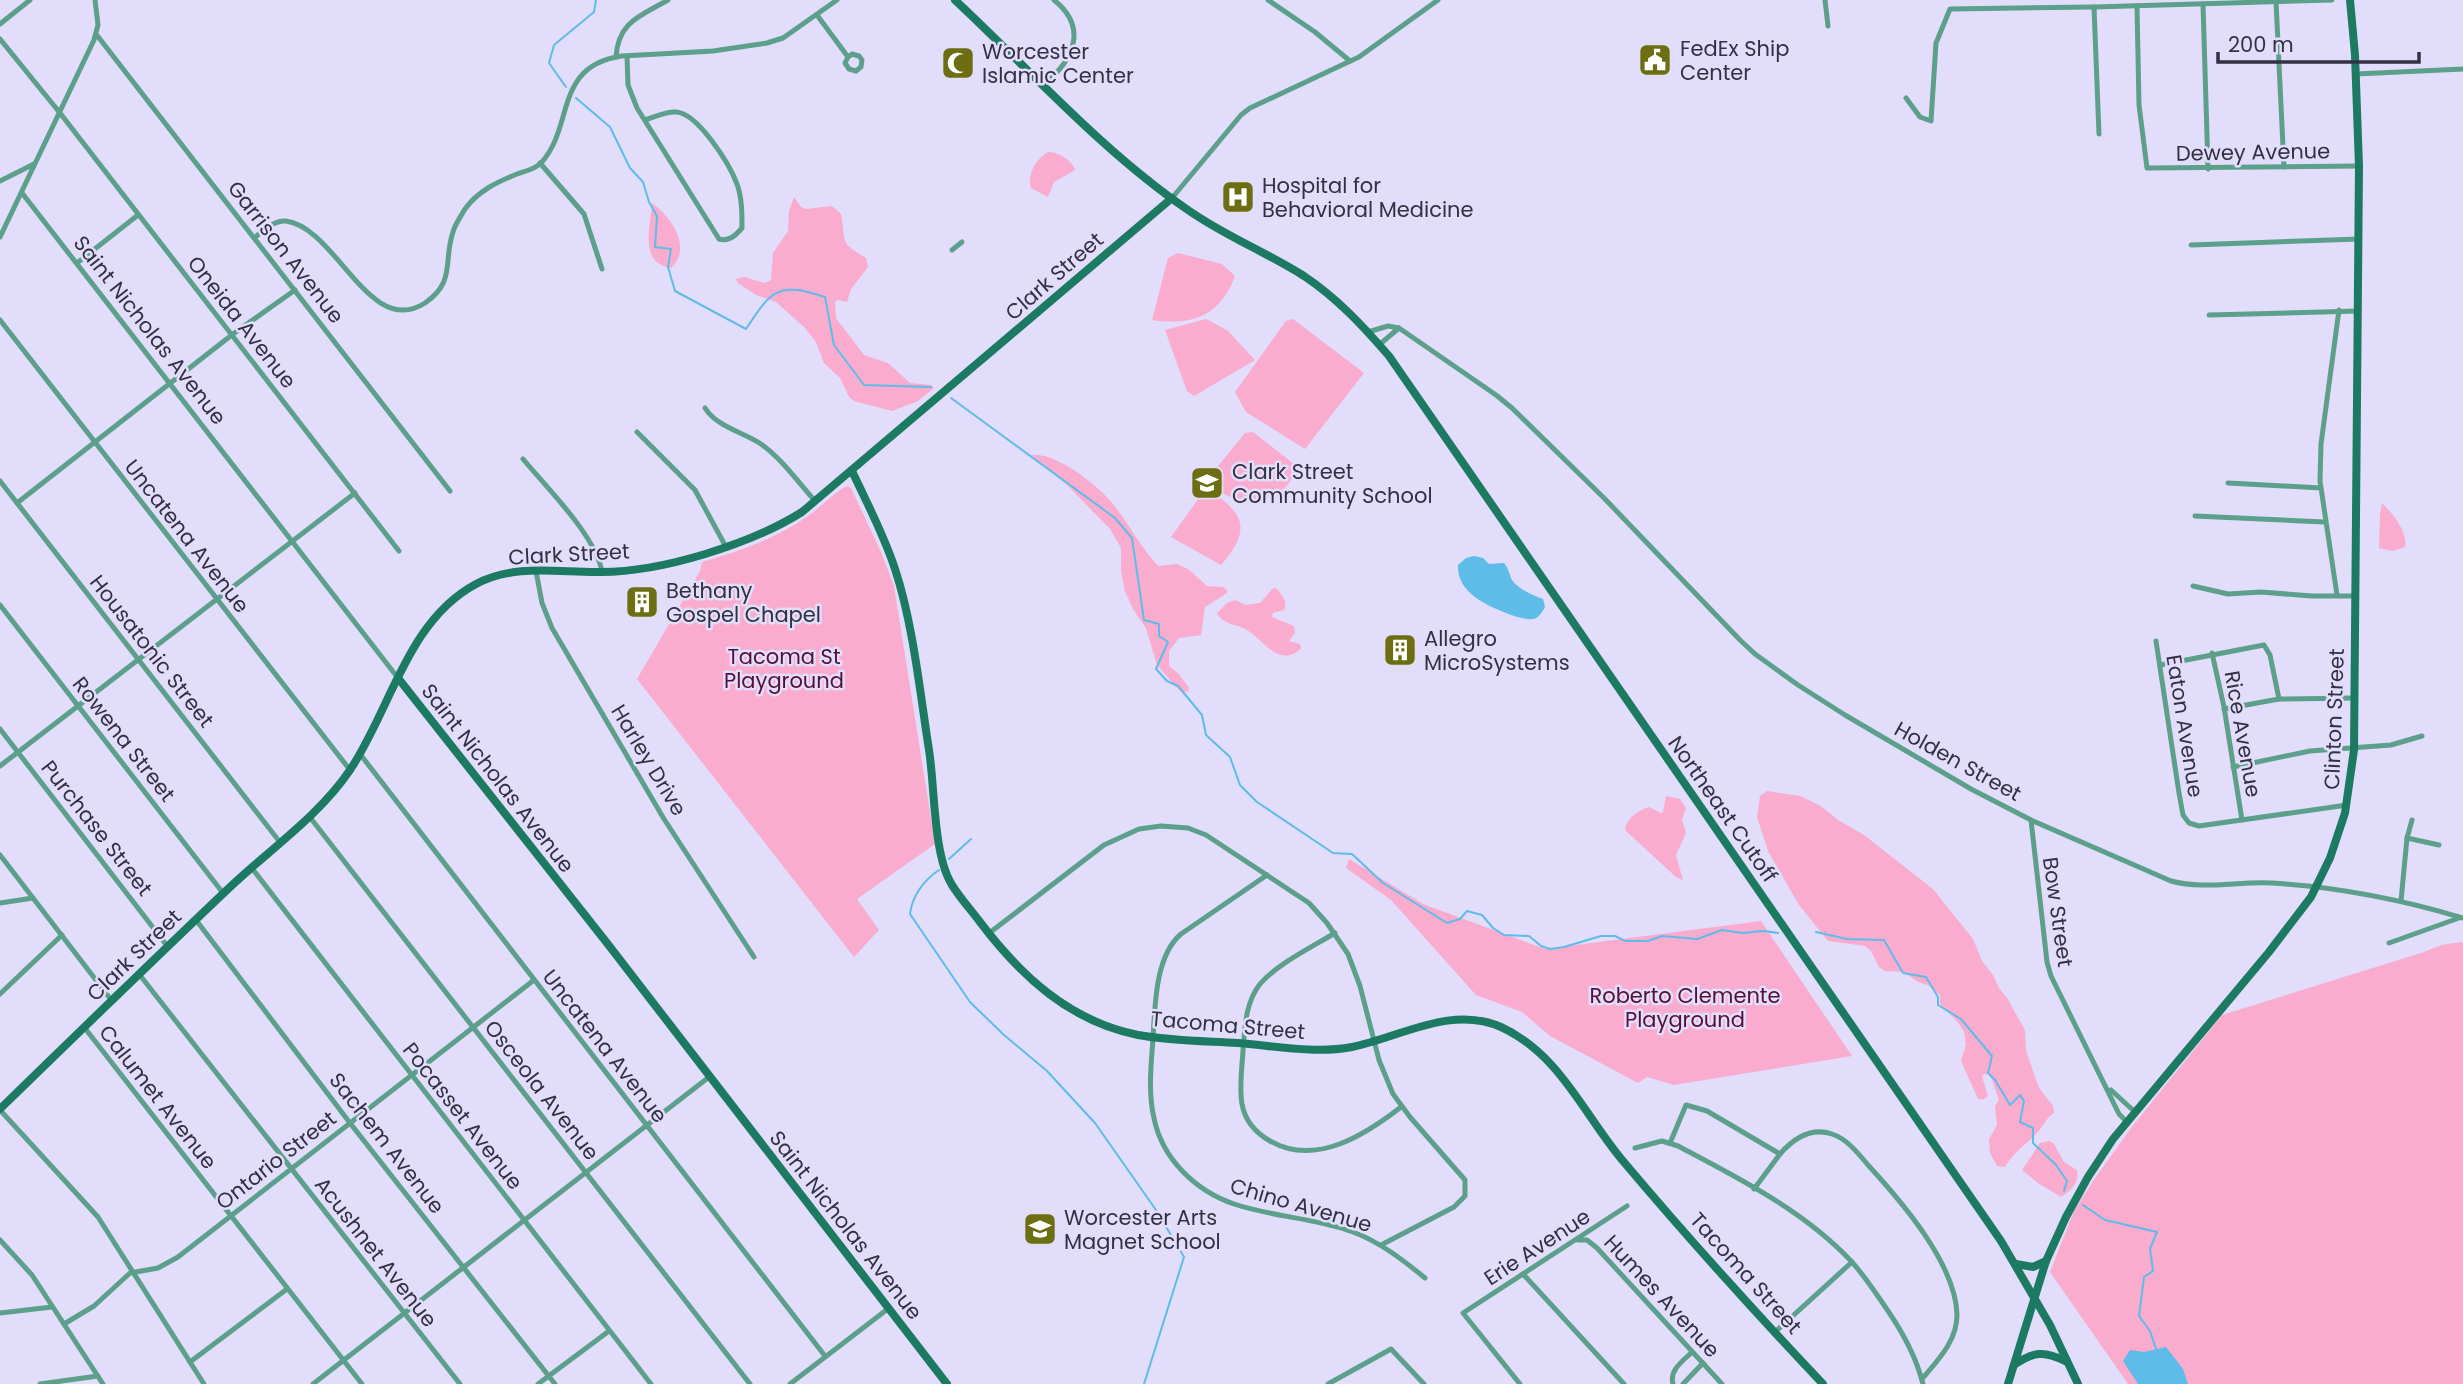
<svg xmlns="http://www.w3.org/2000/svg" width="2463" height="1384" font-family="Poppins,sans-serif">
<rect width="100%" height="100%" fill="#e1ddfb"/>
<!-- green -->
<g fill="#f9acce">
<path d="M1048,152C1058,152 1072,160 1075,170L1054,182L1048,197L1031,188C1027,174 1036,159 1048,152Z"/>
<path d="M794,197L801,207L806,209L832,206L841,214C846,243 839,242 866,258L868,267L851,289L847,302L838,300L835,302L836,318L864,355L888,363L910,383L931,385L934,388L918,401L892,411L854,401L849,397L840,378L824,363L816,342L804,327L776,302L756,295L738,283L736,279L744,277L765,283L771,280L773,253L788,231L789,211Z"/>
<path d="M652,203C671,217 693,247 671,268C638,263 651,225 652,203Z"/>
<path d="M1178,253L1222,264L1235,276C1220,316 1192,326 1152,320L1168,258Z"/>
<polygon points="1206,319 1227,330 1255,360 1194,396 1187,391 1165,330"/>
<polygon points="1293,319 1364,373 1305,449 1246,412 1235,392 1286,321"/>
<path d="M1253,432L1299,468C1294,475 1289,485 1282,490C1267,500 1240,503 1224,494C1218,491 1212,485 1206,481L1245,433Z"/>
<path d="M1032,455C1057,452 1103,489 1117,509C1131,528 1142,549 1158,566L1177,564L1188,569L1207,586L1223,587L1227,590V593L1205,607L1201,635L1179,638L1169,651V666L1179,674L1189,688L1188,692L1180,691L1157,665L1146,628L1133,609L1125,591L1121,571V548L1110,529L1067,485Z"/>
<path d="M847,486L851,488L881,552L894,586L935,844L857,899L879,930L854,957L637,679L700,571L702,562C740,551 775,539 808,516C821,507 833,493 847,486Z"/>
<path d="M1206,488C1244,513 1253,528 1221,565L1171,537Z"/>
<path d="M2382,503C2393,514 2408,532 2405,547L2392,551L2379,548L2380,514Z"/>
<path d="M1276,588C1282,595 1288,601 1284,610L1273,613L1272,617L1294,626L1295,633L1289,641L1300,644L1301,648C1279,671 1261,636 1245,629C1234,623 1223,625 1217,613L1227,603L1235,600L1246,605L1260,603L1272,589Z"/>
<path d="M1767,791L1800,796L1821,806L1838,820L1864,835L1933,889L1973,939L1982,961L1993,975L1999,988L2007,998L2025,1030L2026,1051L2039,1088L2053,1106L2054,1113C2044,1120 2044,1126 2036,1134C2025,1145 2013,1153 2005,1167L1997,1166L1990,1153L1989,1139L1997,1125L1995,1106L1999,1100L1990,1074H1984L1982,1077L1988,1096L1984,1099H1978L1961,1061L1966,1044L1964,1032L1957,1021L1940,1004V995L1928,985L1918,982L1904,972L1885,971L1879,967L1871,951L1865,946L1828,941L1799,905L1768,851L1757,817L1760,796Z"/>
<path d="M1666,796L1680,799L1686,808L1682,820L1686,833L1676,855L1683,880L1676,877L1626,831L1625,827C1629,817 1639,810 1649,807L1661,813L1663,812Z"/>
<polygon points="1349,859 1423,904 1545,949 1761,921 1852,1056 1674,1085 1647,1077 1638,1083 1550,1036 1522,1012 1476,995 1391,900 1346,868"/>
<polygon points="2460,942 2463,943 2463,1384 2128,1384 2050,1272 2074,1211 2093,1181 2131,1128 2222,1015 2421,953 2442,945"/>
<path d="M2050,1141L2054,1144L2064,1162L2077,1170C2080,1182 2070,1192 2061,1197L2038,1183L2022,1170L2040,1143Z"/>
</g>
<!-- water -->
<g fill="#5dbce8">
<path d="M1474,556L1483,558L1489,564L1504,563C1509,569 1509,574 1512,580C1519,590 1533,595 1543,599L1545,607C1542,612 1539,618 1533,619C1525,620 1514,616 1506,613C1484,604 1457,592 1458,565L1466,558Z"/>
<polygon points="2166,1347 2183,1369 2188,1384 2138,1384 2123,1361 2130,1350 2144,1352"/>
</g>
<g fill="none" stroke-linecap="round" stroke-linejoin="round">
<!-- stream -->
<g stroke="#5dbce8" stroke-width="2">
<polyline points="566,87 549,63 554,45 594,12 596,0"/>
<path d="M576,98L610,127L630,168L643,182L649,202L657,216L655,247L671,249L668,267L675,291L746,329C772,289 778,282 825,297L834,345L864,385L931,387"/>
<polyline points="951,398 1115,518 1132,538 1144,620 1159,624 1159,636 1168,642 1156,669 1167,681 1178,686 1202,715 1206,735 1230,757 1240,785 1257,802 1333,853 1352,854 1383,883 1447,923 1460,919 1467,911 1482,915 1493,928 1504,935 1529,936 1541,946 1550,949 1564,947 1601,936 1615,936 1625,941 1648,941 1662,936 1697,939 1722,930 1742,933 1764,931 1778,933"/>
<polyline points="949,859 971,839"/>
<path d="M939,870C924,880 912,896 910,914L970,1002L1004,1035L1047,1071L1095,1123L1156,1210L1184,1257L1144,1384"/>
<polyline points="1816,932 1847,939 1884,940 1903,973 1926,977 1938,997 1938,1005 1961,1019 1992,1056 1988,1073 1995,1080 2010,1105 2020,1095 2024,1101 2020,1122 2033,1128 2033,1143 2056,1165 2067,1181 2064,1191"/>
<polyline points="2083,1205 2105,1220 2157,1232 2150,1249 2153,1271 2144,1277 2139,1316 2150,1331 2156,1349"/>
</g>
<!-- street -->
<g stroke="#5c9f8a" stroke-width="5">
<polyline points="1268,0 1315,32 1350,61"/>
<polyline points="1825,0 1828,26"/>
<polyline points="2276,2 2284,167"/>
<polyline points="2203,4 2208,169"/>
<polyline points="2137,6 2139,105 2147,168 2359,166"/>
<polyline points="2094,7 2099,134"/>
<polyline points="817,15 848,57 845,63 849,69 856,71 861,67 862,60 859,56 852,54 848,57"/>
<polyline points="0,24 30,0"/>
<polyline points="96,34 450,491"/>
<polyline points="0,39 60,113 399,551"/>
<path d="M627,56L628,85L637,108L719,239C729,242 736,235 742,228C742,214 742,197 737,184C730,165 698,113 676,112C666,111 655,117 645,120"/>
<path d="M616,57C618,22 640,16 668,0"/>
<polyline points="2356,74 2463,69"/>
<path d="M1044,84C1073,61 1089,28 1054,0"/>
<polyline points="1906,98 1920,117 1931,121 1936,43 1950,9 2094,7 2332,0"/>
<polyline points="540,163 584,214 602,269"/>
<polyline points="0,181 34,164"/>
<polyline points="22,193 398,678"/>
<polyline points="1172,198 1241,115 1250,108 1359,57 1438,0"/>
<polyline points="0,237 94,40 98,25 95,0"/>
<path d="M254,238C263,231 274,220 286,221C337,228 369,339 425,303C456,282 443,261 453,232C455,224 461,216 465,209C478,191 497,182 517,174C525,171 534,170 541,163C575,126 553,66 622,56L713,51L767,43L783,38L837,0"/>
<polyline points="2191,245 2359,239"/>
<polyline points="952,250 962,242"/>
<polyline points="77,263 138,215"/>
<polyline points="2209,315 2358,311"/>
<polyline points="0,320 350,770"/>
<path d="M1368,332L1388,326L1399,328L1496,395L1512,408L1604,498L1740,640L1755,654L1798,685L1845,715L1971,789L2031,820L2171,881C2204,890 2238,881 2272,883C2338,887 2400,899 2463,918"/>
<polyline points="1379,345 1399,328"/>
<path d="M705,408C717,427 743,432 761,444C782,459 798,482 815,501"/>
<polyline points="637,432 695,490 726,547"/>
<path d="M523,459C547,488 596,536 602,572"/>
<polyline points="0,481 279,841"/>
<polyline points="2228,483 2321,488"/>
<polyline points="17,503 233,334 295,290"/>
<polyline points="2195,516 2324,522"/>
<polyline points="536,571 542,603 552,628 664,819 754,957"/>
<polyline points="2193,586 2228,594 2261,592 2312,596 2355,596"/>
<polyline points="2337,595 2320,481 2321,444 2339,310"/>
<polyline points="0,605 223,893"/>
<polyline points="2156,641 2179,793 2183,815 2189,823 2199,826 2347,805"/>
<polyline points="2212,653 2224,707 2242,820"/>
<polyline points="2160,665 2264,645 2270,655 2279,699"/>
<polyline points="2224,709 2279,699 2354,698"/>
<polyline points="0,729 168,947"/>
<polyline points="360,754 825,1356"/>
<polyline points="0,766 355,493"/>
<polyline points="2233,767 2310,751 2391,745 2422,736"/>
<polyline points="309,816 750,1384"/>
<polyline points="2031,820 2047,962 2051,976 2119,1114 2127,1122"/>
<polyline points="2407,838 2439,845"/>
<polyline points="0,855 112,1001"/>
<polyline points="251,867 651,1384"/>
<path d="M1267,875L1181,934C1155,956 1155,1006 1153,1039C1151,1065 1148,1093 1154,1118C1162,1159 1196,1191 1234,1204C1273,1217 1315,1218 1353,1232C1380,1242 1403,1260 1425,1278"/>
<polyline points="2401,901 2407,838 2412,820"/>
<polyline points="0,903 33,898"/>
<polyline points="196,920 350,1123 555,1384"/>
<path d="M1335,933C1312,947 1277,964 1260,984C1245,1003 1245,1028 1243,1051C1242,1068 1239,1087 1242,1104C1245,1121 1256,1133 1270,1141C1315,1167 1365,1135 1401,1107"/>
<polyline points="988,934 1104,845 1139,829 1161,826 1188,828 1206,835 1309,903 1327,923 1348,954 1360,986 1379,1060 1393,1094 1410,1117 1465,1180 1465,1196 1454,1207 1381,1245"/>
<polyline points="2389,943 2459,918"/>
<polyline points="139,974 460,1384"/>
<polyline points="0,994 62,935"/>
<polyline points="84,1027 362,1384"/>
<polyline points="2111,1090 2135,1112"/>
<polyline points="0,1110 98,1217 204,1384"/>
<path d="M1670,1143L1686,1105L1707,1111L1780,1154C1793,1139 1811,1127 1832,1134C1847,1139 1858,1153 1868,1165C1901,1201 1956,1264 1957,1315C1957,1341 1938,1360 1922,1379"/>
<path d="M1635,1148L1662,1141L1678,1146C1738,1178 1803,1210 1851,1261C1864,1275 1875,1292 1886,1308C1902,1331 1916,1356 1923,1384"/>
<polyline points="1754,1189 1780,1154"/>
<polyline points="0,1240 32,1275 103,1384"/>
<polyline points="1578,1240 1587,1240 1597,1248 1722,1384"/>
<polyline points="1523,1274 1624,1384"/>
<polyline points="0,1313 52,1307"/>
<polyline points="64,1324 94,1306 130,1273 158,1268 178,1257 534,980"/>
<polyline points="1775,1332 1852,1262"/>
<polyline points="190,1362 287,1289"/>
<polyline points="40,1384 98,1376"/>
<polyline points="313,1384 709,1077"/>
<polyline points="538,1384 609,1331"/>
<polyline points="790,1384 889,1308"/>
<polyline points="1328,1384 1391,1349 1424,1384"/>
<polyline points="1520,1384 1463,1313 1627,1206"/>
<path d="M1673,1384C1669,1370 1683,1361 1692,1352"/>
<polyline points="1683,1384 1703,1363"/>
</g>
<!-- secondary -->
<g stroke="#1d7a62" stroke-width="8">
<path d="M955,0C1030,70 1103,152 1188,210C1225,236 1266,252 1304,276C1337,298 1363,326 1389,356L2001,1241L2050,1325L2078,1384"/>
<path d="M852,471C867,503 884,535 895,569C913,623 920,693 929,750C935,787 933,855 952,885C960,898 971,910 980,922C1021,976 1069,1021 1138,1035C1171,1041 1205,1041 1238,1043C1275,1046 1315,1054 1352,1047C1401,1037 1451,1005 1501,1027C1560,1054 1584,1115 1623,1161C1687,1237 1755,1312 1823,1384"/>
<polyline points="398,678 607,943 947,1384"/>
<path d="M0,1109C76,1035 152,961 229,888C269,850 319,816 350,770C391,709 407,621 476,584C515,563 560,573 601,572C662,572 751,544 802,512L1172,198"/>
<polyline points="2016,1264 2033,1267 2046,1261"/>
<path d="M2014,1365C2033,1352 2044,1350 2065,1361"/>
<polyline points="2008,1384 2046,1261 2066,1217 2088,1177 2113,1139 2269,952 2311,897 2330,858 2345,813 2354,750 2359,166 2355,55 2350,0"/>
</g>
</g>
<!-- icons -->
<defs>
<symbol id="civic-square" viewBox="-11 -11 22 22"><rect x="-9" y="-9" width="18" height="18" rx="4" fill="#6c6e11" stroke="#e1ddfb"/><path d="M-.6-6.5H3V-4.5H.6V-3L4-1V1h2V6H-6V1h2V-1L-.6-3ZM-1.2 2.5V6h2.4V2.5Z" fill="#fff"/></symbol>
<symbol id="mosque-square" viewBox="-11 -11 22 22"><rect x="-9" y="-9" width="18" height="18" rx="4" fill="#6c6e11" stroke="#e1ddfb"/><path d="M3.5-4.9A6 6 0 1 0 3.5 4.9A5 5 0 1 1 3.5-4.9Z" fill="#fff"/></symbol>
<symbol id="hospital-square" viewBox="-11 -11 22 22"><rect x="-9" y="-9" width="18" height="18" rx="4" fill="#6c6e11" stroke="#e1ddfb"/><path d="M-5-5h3v3.5h4V-5h3V5h-3V1.5h-4V5h-3Z" fill="#fff"/></symbol>
<symbol id="school-square" viewBox="-11 -11 22 22"><rect x="-9" y="-9" width="18" height="18" rx="4" fill="#6c6e11" stroke="#e1ddfb"/><path d="M0-5L7-2L0 1L-7-2ZM-4 1L0 2.5L4 1V4Q0 6-4 4Z" fill="#fff"/></symbol>
<symbol id="building-square" viewBox="-11 -11 22 22"><rect x="-9" y="-9" width="18" height="18" rx="4" fill="#6c6e11" stroke="#e1ddfb"/><path d="M-4-6H4V6H1V3H-1V6H-4ZM-2.5-4.3h1.7v1.8h-1.7ZM.8-4.3h1.7v1.8H.8ZM-2.5-1h1.7V.8h-1.7ZM.8-1h1.7V.8H.8Z" fill="#fff"/></symbol>
</defs>
<g fill-rule="evenodd">
<use href="#civic-square" x="1636" y="41" width="38" height="38"/>
<use href="#mosque-square" x="939" y="44" width="38" height="38"/>
<use href="#hospital-square" x="1219" y="178" width="38" height="38"/>
<use href="#school-square" x="1188" y="464" width="38" height="38"/>
<use href="#building-square" x="623" y="583" width="38" height="38"/>
<use href="#building-square" x="1381" y="631" width="38" height="38"/>
<use href="#school-square" x="1021" y="1210" width="38" height="38"/>
</g>
<g text-anchor="middle" dominant-baseline="central" stroke-width="5" stroke-linejoin="round" paint-order="stroke">
<!-- poi labels -->
<g font-size="21" fill="#333043" stroke="#e1ddfb" text-anchor="start">
<text x="1680" y="48">FedEx Ship<tspan x="1680" dy="24">Center</tspan></text>
<text x="982" y="51">Worcester<tspan x="982" dy="24">Islamic Center</tspan></text>
<text x="1262" y="185">Hospital for<tspan x="1262" dy="24">Behavioral Medicine</tspan></text>
<text x="1232" y="471">Clark Street<tspan x="1232" dy="24">Community School</tspan></text>
<text x="666" y="590">Bethany<tspan x="666" dy="24">Gospel Chapel</tspan></text>
<text x="1424" y="638">Allegro<tspan x="1424" dy="24">MicroSystems</tspan></text>
<text x="1064" y="1217">Worcester Arts<tspan x="1064" dy="24">Magnet School</tspan></text>
</g>
<!-- street labels -->
<g font-size="21" fill="#333043" stroke="#e1ddfb">
<text transform="translate(2253 152) rotate(-1)">Dewey Avenue</text>
<text transform="translate(286 252) rotate(52)">Garrison Avenue</text>
<text transform="translate(1054 276) rotate(-41)">Clark Street</text>
<text transform="translate(242 322) rotate(52)">Oneida Avenue</text>
<text transform="translate(150 330) rotate(52)">Saint Nicholas Avenue</text>
<text transform="translate(187 536) rotate(52)">Uncatena Avenue</text>
<text transform="translate(569 554) rotate(-3)">Clark Street</text>
<text transform="translate(152 651) rotate(52)">Housatonic Street</text>
<text transform="translate(2334 719) rotate(-88)">Clinton Street</text>
<text transform="translate(2185 726) rotate(81)">Eaton Avenue</text>
<text transform="translate(2243 734) rotate(80)">Rice Avenue</text>
<text transform="translate(124 739) rotate(52)">Rowena Street</text>
<text transform="translate(649 760) rotate(59)">Harley Drive</text>
<text transform="translate(1958 761) rotate(29)">Holden Street</text>
<text transform="translate(498 778) rotate(52)">Saint Nicholas Avenue</text>
<text transform="translate(1723 809) rotate(55)">Northeast Cutoff</text>
<text transform="translate(97 828) rotate(52)">Purchase Street</text>
<text transform="translate(2058 912) rotate(82)">Bow Street</text>
<text transform="translate(134 955) rotate(-44)">Clark Street</text>
<text transform="translate(1228 1025) rotate(5)">Tacoma Street</text>
<text transform="translate(605 1046) rotate(52)">Uncatena Avenue</text>
<text transform="translate(542 1090) rotate(52)">Osceola Avenue</text>
<text transform="translate(158 1097) rotate(52)">Calumet Avenue</text>
<text transform="translate(463 1116) rotate(52)">Pocasset Avenue</text>
<text transform="translate(387 1143) rotate(52)">Sachem Avenue</text>
<text transform="translate(276 1160) rotate(-38)">Ontario Street</text>
<text transform="translate(1301 1205) rotate(16)">Chino Avenue</text>
<text transform="translate(846 1225) rotate(52)">Saint Nicholas Avenue</text>
<text transform="translate(1537 1247) rotate(-33)">Erie Avenue</text>
<text transform="translate(376 1252) rotate(52)">Acushnet Avenue</text>
<text transform="translate(1746 1273) rotate(48)">Tacoma Street</text>
<text transform="translate(1662 1296) rotate(47)">Humes Avenue</text>
</g>
<!-- park labels -->
<g font-size="21" fill="#570e37" stroke="#e1ddfb">
<text x="784" y="656">Tacoma St<tspan x="784" dy="24">Playground</tspan></text>
<text x="1685" y="995">Roberto Clemente<tspan x="1685" dy="24">Playground</tspan></text>
</g>
</g>
<!-- scale -->
<path d="M2218 52v10h201v-10" fill="none" stroke="#333043" stroke-width="3.5"/>
<text x="2228" y="52" font-size="21" fill="#333043" stroke="#e1ddfb" stroke-width="5" paint-order="stroke">200 m</text>
</svg>
